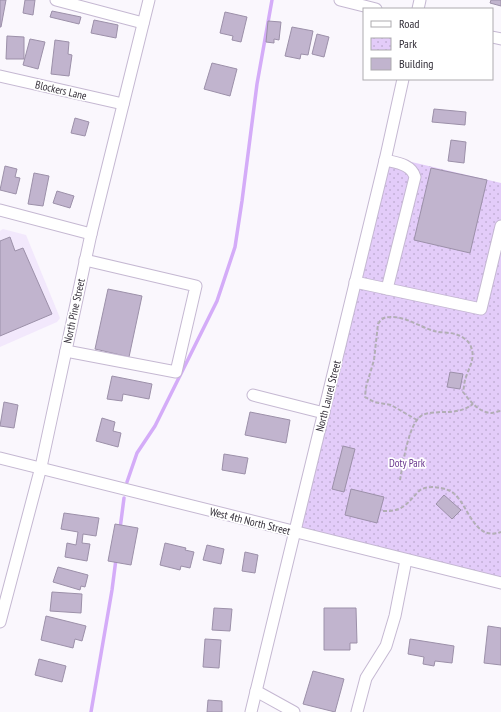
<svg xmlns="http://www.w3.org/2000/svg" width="501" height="712" font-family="'PT Sans Narrow',sans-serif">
<defs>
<pattern id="park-dots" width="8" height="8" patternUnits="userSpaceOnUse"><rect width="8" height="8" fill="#e3ccf9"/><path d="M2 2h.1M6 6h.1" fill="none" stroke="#c3b0d6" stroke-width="1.8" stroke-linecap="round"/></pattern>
</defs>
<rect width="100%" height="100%" fill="#faf7fd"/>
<!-- built -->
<polygon fill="#f2e8fc" points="3,229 26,235 60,318 57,322 0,347 0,231"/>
<!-- park -->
<polygon fill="url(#park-dots)" points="386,156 501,183 501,583 295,532"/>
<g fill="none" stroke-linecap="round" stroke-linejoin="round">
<!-- stream -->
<g stroke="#d4acf8" stroke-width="3.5">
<polyline points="127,482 137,453 155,426 217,301 235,247 242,201 257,84 272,0"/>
<polyline points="120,529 124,498"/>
<polyline points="91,712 112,590 116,559"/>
</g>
</g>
<!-- building -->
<g fill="#c1b4ce" stroke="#9c90a9">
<polygon points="0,0 6,0 1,27 0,27"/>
<polygon points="25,0 35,0 33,15 23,13"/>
<polygon points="491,0 501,0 501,6 490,3"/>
<polygon points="52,11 81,17 79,24 50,17"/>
<polygon points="225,12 247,17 241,42 232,40 233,36 220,33"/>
<polygon points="94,20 118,25 116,38 91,33"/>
<polygon points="268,21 281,22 279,40 274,39 274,43 266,42"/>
<polygon points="292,27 313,31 308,55 301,54 300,59 285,56"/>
<polygon points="317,34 329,37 324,57 312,54"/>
<polygon points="7,36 24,37 24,59 6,59"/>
<polygon points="30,39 45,42 38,69 23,65"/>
<polygon points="55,40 69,42 68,54 72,55 69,76 51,74"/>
<polygon points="212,63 237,69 230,96 204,89"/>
<polygon points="434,109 466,112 465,125 432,122"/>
<polygon points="75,118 89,122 85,136 71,133"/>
<polygon points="451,140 466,142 464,163 448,161"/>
<polygon points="5,166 17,169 15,177 20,178 16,194 0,190"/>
<polygon points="431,168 487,180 470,253 414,240"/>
<polygon points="34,173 49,176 43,206 28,204"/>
<polygon points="57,191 74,196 70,208 53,203"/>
<polygon points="10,237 15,251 23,248 52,314 0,336 0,241"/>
<polygon points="108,289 142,296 129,357 95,349"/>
<polygon points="450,372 463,374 460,389 447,387"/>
<polygon points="112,376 152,384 149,399 123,394 122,401 107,399"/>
<polygon points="4,402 18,405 14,428 0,426"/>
<polygon points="250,412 290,420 286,443 245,435"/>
<polygon points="102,418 115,422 113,431 121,433 118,447 96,441"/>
<polygon points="343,446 355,449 344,492 332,489"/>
<polygon points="224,454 248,458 245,474 222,470"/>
<polygon points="351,489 384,497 377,523 345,515"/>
<polygon points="444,495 461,510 452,519 436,504"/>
<polygon points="64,513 99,518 96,536 83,534 82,543 90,544 87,561 65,557 67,543 76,545 78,532 61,529"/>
<polygon points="115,524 138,528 131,565 108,561"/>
<polygon points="165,543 186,548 185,550 194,552 190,568 181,566 180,570 160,565"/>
<polygon points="207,545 224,549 221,564 203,560"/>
<polygon points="245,552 258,555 255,573 242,571"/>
<polygon points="58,567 88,575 85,587 81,586 80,590 53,582"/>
<polygon points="52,592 82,594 81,613 50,611"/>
<polygon points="214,608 232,609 230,631 212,630"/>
<polygon points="324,608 356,608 357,643 350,643 350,650 324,650"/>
<polygon points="46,616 86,626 82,641 75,639 73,648 41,640"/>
<polygon points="488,626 501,628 501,665 484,663"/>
<polygon points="205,639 221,640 219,668 203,667"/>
<polygon points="410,639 454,646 452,663 435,661 434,666 423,664 424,657 408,654"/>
<polygon points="39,659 66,666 62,682 35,675"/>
<polygon points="313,671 344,679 335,712 303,704"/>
<polygon points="208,700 222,701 222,712 207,712"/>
</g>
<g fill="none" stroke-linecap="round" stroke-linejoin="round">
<defs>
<g id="minor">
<polyline points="56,0 143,23"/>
<polyline points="340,0 376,9"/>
<polyline points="418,9 420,0"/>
<polyline points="492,37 501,39"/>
<polyline points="0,76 123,104"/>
<path d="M385,160C397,163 411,164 415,177L387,289"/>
<polyline points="0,210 91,234"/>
<polyline points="355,282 481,309 501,226"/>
<polyline points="66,351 176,372 196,286 85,260"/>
<polyline points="253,395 324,413"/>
<polyline points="0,458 501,583"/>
<polyline points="0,622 41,467 91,234 149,0"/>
<polyline points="256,691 294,712"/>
<polyline points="251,712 386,156 403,79"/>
<polyline points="357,712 366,678 386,646 395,616 406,560"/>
</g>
</defs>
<!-- minor casing -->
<use href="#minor" stroke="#c5b8d2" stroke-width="13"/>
<!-- path -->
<g stroke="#b2aeb5" stroke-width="2" stroke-dasharray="4 2" stroke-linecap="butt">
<path d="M417,420L391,405L374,402L365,397L366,387L374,360L378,324C381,319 384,317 390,317C405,316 420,327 434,331C441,333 451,332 458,335C463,337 470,342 471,347C476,359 468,369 465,380C464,384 464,388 463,392C470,401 479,413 492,413C494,413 498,411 501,411"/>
<path d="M400,480C403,464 408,425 421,416C427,412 434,413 440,412C452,412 462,412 473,404"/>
<path d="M383,511C389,511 395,511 401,508C408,504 413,497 419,491C426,485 440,487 448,490C468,497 471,543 501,532"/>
</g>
<!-- minor -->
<use href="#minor" stroke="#fff" stroke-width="11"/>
</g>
<g text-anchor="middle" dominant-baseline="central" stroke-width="3.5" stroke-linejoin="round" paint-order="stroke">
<!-- street labels -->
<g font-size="11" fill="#322d37" stroke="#fff">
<text transform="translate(61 90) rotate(13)">Blockers Lane</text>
<text transform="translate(74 311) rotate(-78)">North Pine Street</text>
<text transform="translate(328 396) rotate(-76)">North Laurel Street</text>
<text transform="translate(250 521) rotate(14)">West 4th North Street</text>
</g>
<!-- park labels -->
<g font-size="11" fill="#67358d" stroke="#fff">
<text x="407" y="463">Doty Park</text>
</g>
</g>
<!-- legend -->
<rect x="363" y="8" width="130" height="72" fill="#ffffff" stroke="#adabaf"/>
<rect x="371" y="21" width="20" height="6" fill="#ffffff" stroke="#adabaf"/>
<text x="399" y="28" font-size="12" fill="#322d37">Road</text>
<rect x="371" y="38" width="20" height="12" fill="url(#park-dots)" stroke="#adabaf"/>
<text x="399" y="48" font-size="12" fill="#322d37">Park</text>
<rect x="371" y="58" width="20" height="12" fill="#c1b4ce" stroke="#adabaf"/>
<text x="399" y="68" font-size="12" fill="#322d37">Building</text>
</svg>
